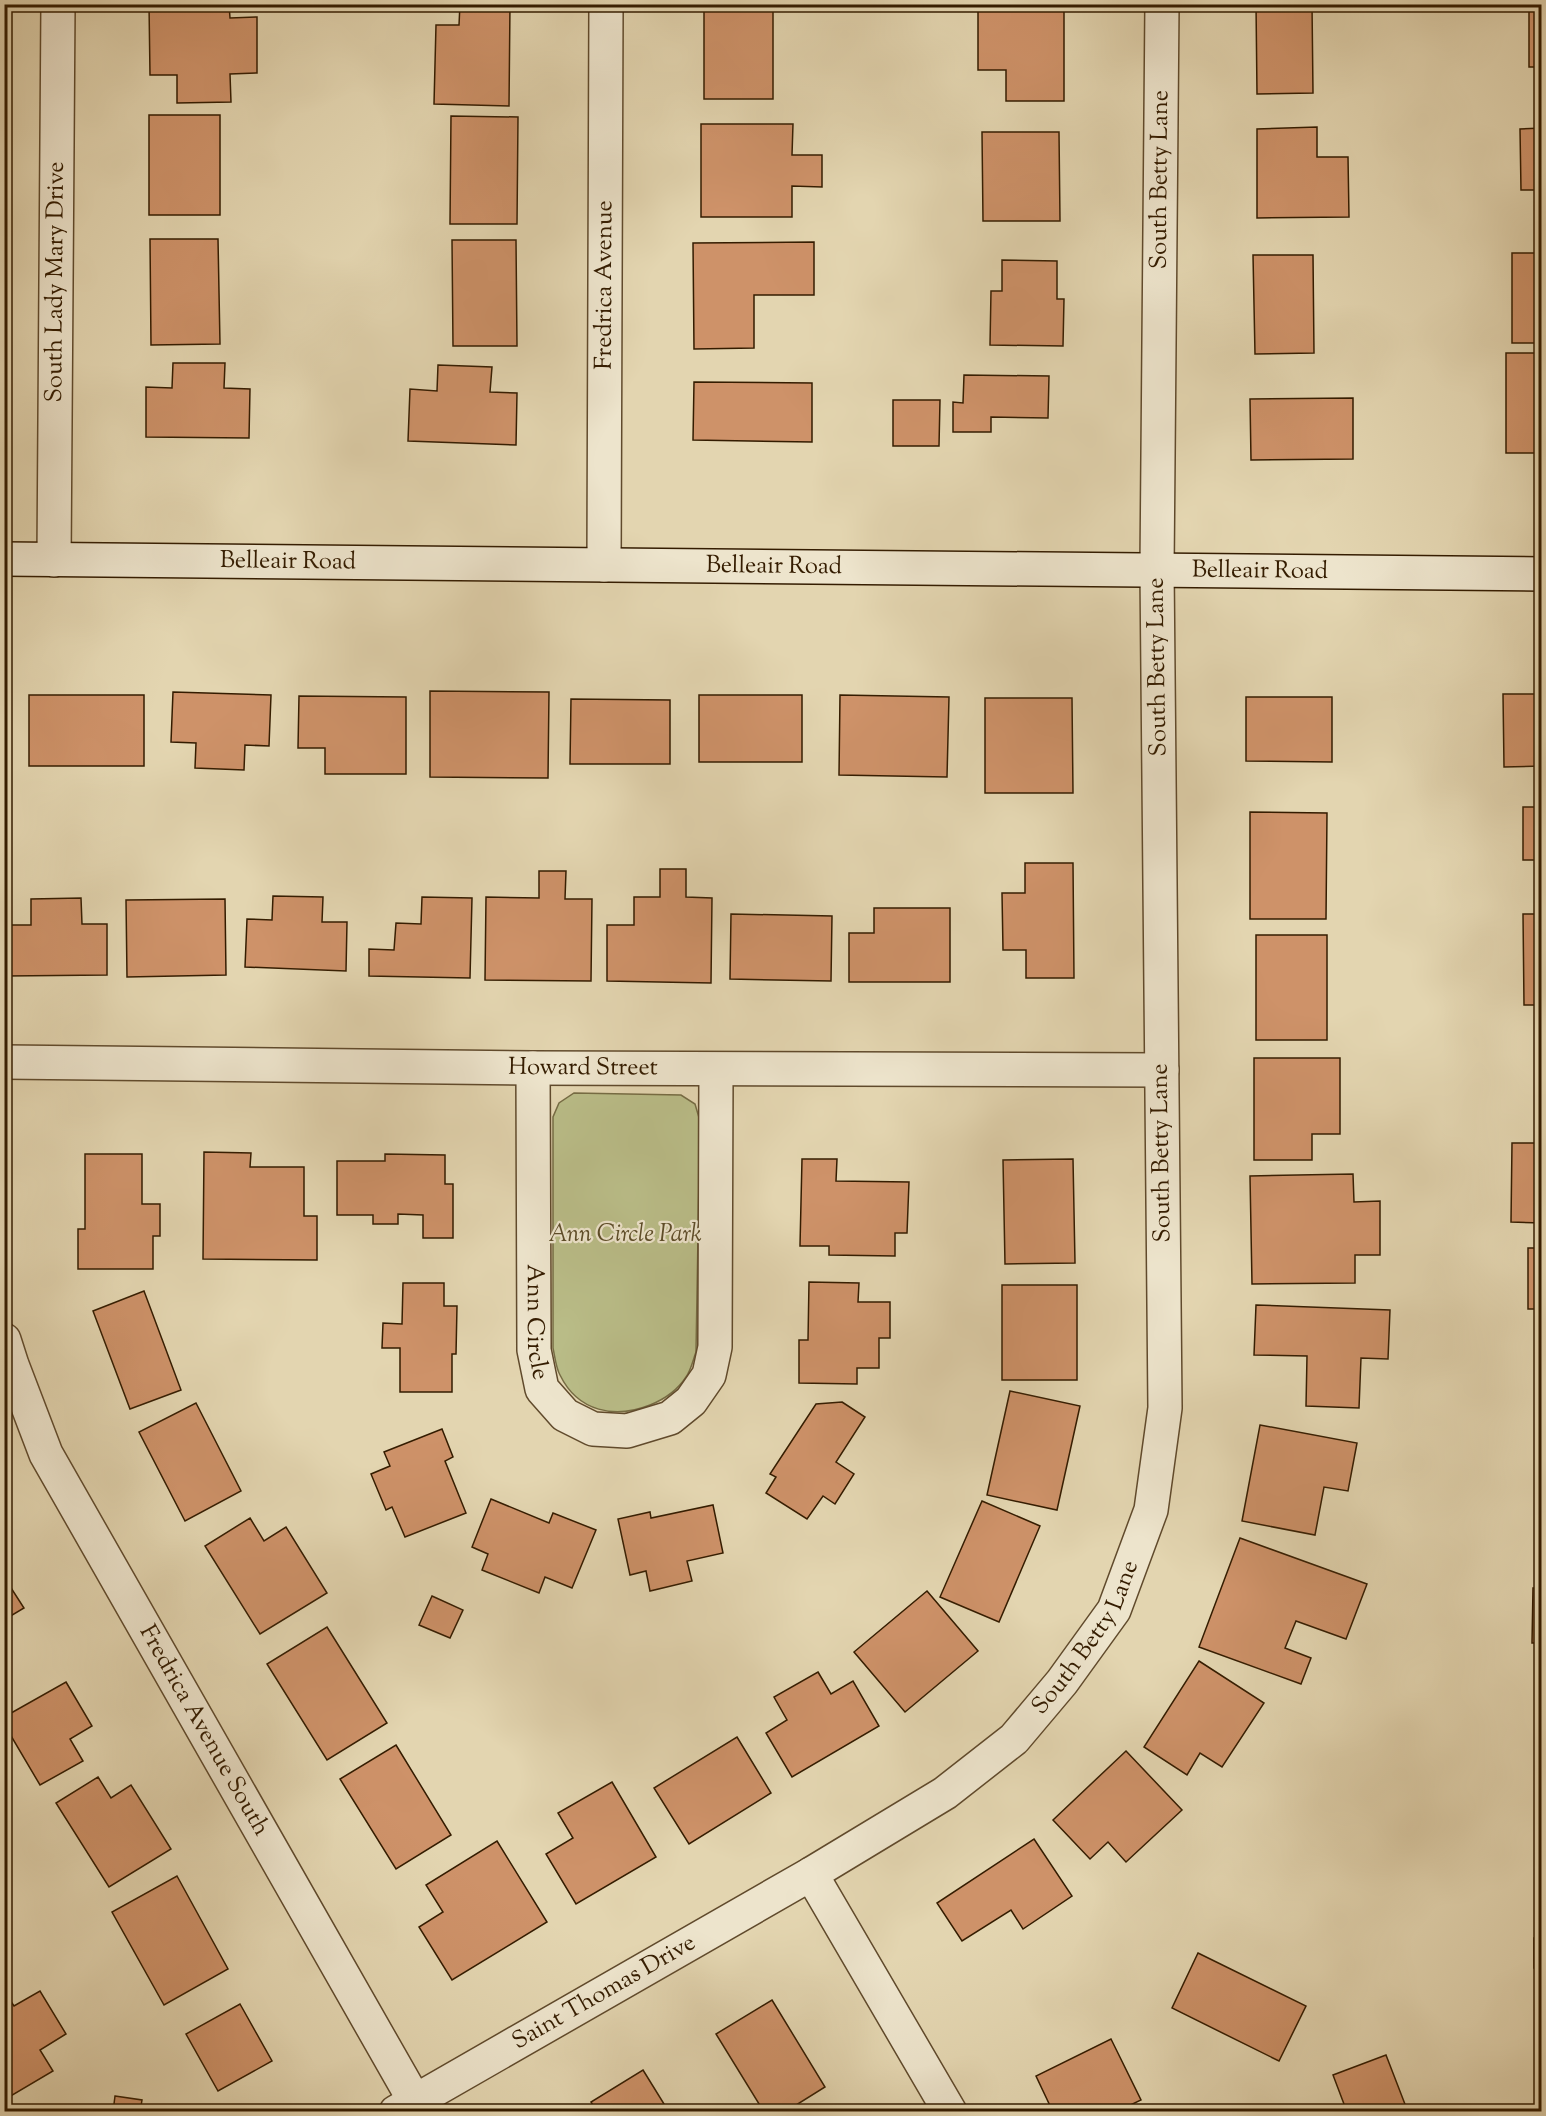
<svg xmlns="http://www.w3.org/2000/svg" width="1546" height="2116" font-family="'Sorts Mill Goudy',serif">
<rect width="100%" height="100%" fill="#e3d5b0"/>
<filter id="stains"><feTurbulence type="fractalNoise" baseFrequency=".00333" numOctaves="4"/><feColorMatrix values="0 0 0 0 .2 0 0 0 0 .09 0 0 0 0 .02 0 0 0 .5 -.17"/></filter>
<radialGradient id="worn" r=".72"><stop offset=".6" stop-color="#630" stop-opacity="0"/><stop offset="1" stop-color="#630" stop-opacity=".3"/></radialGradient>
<!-- green -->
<path fill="#b9bc87" stroke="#766c44" stroke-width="1.5" d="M574,1093L681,1095L695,1104L700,1121L696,1352C693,1360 691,1370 686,1377C677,1391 665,1399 650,1405C615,1419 578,1412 560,1375C556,1368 555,1357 553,1348V1117L559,1103Z"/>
<!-- building -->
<g fill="#ce9269" stroke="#341c00" stroke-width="1.5">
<polygon points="149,4 229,4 230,18 257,17 257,73 230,74 231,102 177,103 177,75 150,75"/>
<polygon points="460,4 510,4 509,106 434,104 436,25 459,25"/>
<rect x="704" y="4" width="69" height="95"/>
<polygon points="1256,4 1312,4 1313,93 1257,94"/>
<polygon points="978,7 1064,7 1064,101 1006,101 1006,70 978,70"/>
<rect x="1529" y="7" width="13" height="60"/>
<rect x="149" y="115" width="71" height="100"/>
<polygon points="451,116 518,117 517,224 450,224"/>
<polygon points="701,124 793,124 792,155 822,155 822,187 792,186 792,217 701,217"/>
<polygon points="1317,127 1317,157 1348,157 1349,217 1257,218 1257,129"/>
<polygon points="1542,128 1542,190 1521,190 1520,129"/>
<polygon points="982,132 1059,132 1060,221 983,221"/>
<polygon points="150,239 218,239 220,344 151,345"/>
<polygon points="452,240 516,240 517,346 453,346"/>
<polygon points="814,242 814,295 754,295 754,348 694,349 693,243"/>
<rect x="1512" y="253" width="30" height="90"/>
<polygon points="1253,255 1313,255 1314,353 1255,354"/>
<polygon points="1002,260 1057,261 1057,299 1064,299 1063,346 990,345 991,291 1002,291"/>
<rect x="1506" y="353" width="36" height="100"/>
<polygon points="173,363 225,363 224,388 250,389 249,438 146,437 146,387 172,388"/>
<polygon points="438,365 492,367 490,392 517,393 516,445 408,441 410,389 437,391"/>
<polygon points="964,375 1049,376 1048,418 991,417 991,432 953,432 953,402 963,403"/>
<polygon points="694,382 812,383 812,442 693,440"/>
<polygon points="1353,398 1353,459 1251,460 1250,399"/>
<polygon points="893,400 940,400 939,446 893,446"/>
<polygon points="10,687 11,744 4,744 4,688"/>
<polygon points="430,691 549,692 548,778 430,777"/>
<polygon points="173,692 271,695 269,746 245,745 244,770 195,768 196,743 171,742"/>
<polygon points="1503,694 1542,694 1542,766 1504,767"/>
<rect x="29" y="695" width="115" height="71"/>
<rect x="699" y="695" width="103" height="67"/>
<polygon points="840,695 949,697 947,777 839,775"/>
<polygon points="299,696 406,697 406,774 325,774 325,748 298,748"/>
<polygon points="1246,697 1332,697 1332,762 1246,761"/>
<polygon points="985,698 1072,698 1073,793 985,793"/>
<polygon points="571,699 670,700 670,764 570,764"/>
<rect x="1523" y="807" width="19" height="53"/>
<polygon points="1250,812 1327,813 1326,919 1250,919"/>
<polygon points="1025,863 1073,863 1074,978 1026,978 1026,950 1003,950 1002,893 1025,893"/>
<polygon points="660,869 686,869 686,897 712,898 711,983 607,981 607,925 634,925 634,897 660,897"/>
<polygon points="539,871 566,871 565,899 592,899 591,981 485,980 486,897 539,898"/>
<polygon points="273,896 323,897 322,922 347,922 346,971 245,967 247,919 272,920"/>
<polygon points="422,897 472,898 470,978 369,976 369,949 394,950 396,923 421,924"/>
<polygon points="81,898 82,924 107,924 107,975 6,976 6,925 31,925 31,899"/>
<polygon points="225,899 226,975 127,977 126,900"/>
<polygon points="874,908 950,908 950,982 849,982 849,933 874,933"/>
<polygon points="731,914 832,916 831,981 730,979"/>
<polygon points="1523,914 1542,914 1542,1005 1524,1005"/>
<rect x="1256" y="935" width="71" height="105"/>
<polygon points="1536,1025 1542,1025 1542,1086 1537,1086"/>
<polygon points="1254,1058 1340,1058 1340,1134 1312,1134 1312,1160 1254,1160"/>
<polygon points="1512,1143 1542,1143 1542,1223 1511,1222"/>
<polygon points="204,1152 251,1153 250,1167 304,1167 304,1216 317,1216 317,1260 203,1259"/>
<polygon points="85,1154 142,1154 142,1204 160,1204 160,1236 153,1236 153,1269 78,1269 78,1229 85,1229"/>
<polygon points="385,1154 445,1155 445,1184 453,1184 453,1238 423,1238 423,1215 398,1214 398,1224 373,1224 373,1215 337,1215 337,1161 385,1161"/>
<polygon points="802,1159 837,1159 836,1181 909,1182 907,1233 895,1233 895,1256 829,1255 829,1246 800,1246"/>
<polygon points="1073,1159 1075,1263 1005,1264 1003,1160"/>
<polygon points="1353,1174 1354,1202 1380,1201 1380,1255 1355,1255 1355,1283 1252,1284 1250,1176"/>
<rect x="1528" y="1248" width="14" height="61"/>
<polygon points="809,1282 859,1283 858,1302 890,1302 890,1338 879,1338 879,1368 857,1368 857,1384 799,1383 799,1340 808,1340"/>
<polygon points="403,1283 444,1283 444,1306 457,1306 456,1354 452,1354 452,1392 400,1392 400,1348 382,1348 383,1323 402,1324"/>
<rect x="1002" y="1285" width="75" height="95"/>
<polygon points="144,1291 181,1390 130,1409 93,1311"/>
<polygon points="1256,1305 1390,1310 1388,1359 1361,1358 1359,1408 1306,1406 1307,1356 1254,1355"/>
<polygon points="1010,1391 1080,1406 1057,1510 987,1495"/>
<polygon points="842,1402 865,1417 836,1462 854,1474 835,1504 823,1496 807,1519 766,1493 776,1477 770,1474 816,1404"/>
<polygon points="196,1403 241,1491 185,1521 139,1432"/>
<polygon points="1260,1425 1357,1443 1348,1491 1324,1487 1315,1535 1242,1521"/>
<polygon points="442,1429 453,1457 445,1461 466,1513 405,1537 392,1507 386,1510 371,1474 390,1466 384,1452"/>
<polygon points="491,1499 549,1523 553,1513 596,1530 572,1588 545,1577 539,1593 482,1570 488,1554 472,1547"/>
<polygon points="982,1501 1040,1526 999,1622 940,1597"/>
<polygon points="713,1505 723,1553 687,1561 692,1581 650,1591 646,1571 630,1575 618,1519 650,1512 651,1518"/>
<polygon points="250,1518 264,1541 286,1527 327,1593 260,1634 205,1546"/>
<polygon points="1240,1538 1367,1584 1346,1639 1296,1621 1285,1648 1311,1658 1301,1684 1199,1647"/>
<polygon points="4,1577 24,1608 4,1620"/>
<polygon points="1533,1588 1542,1588 1542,1643 1532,1643"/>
<polygon points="927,1591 978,1651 905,1712 854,1652"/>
<polygon points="432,1596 463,1610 450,1638 419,1625"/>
<polygon points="327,1627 387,1723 327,1760 267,1664"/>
<polygon points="1199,1661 1264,1703 1222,1767 1200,1753 1187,1775 1144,1747"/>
<polygon points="818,1672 831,1694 853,1681 879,1726 792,1777 766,1733 787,1720 774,1697"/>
<polygon points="66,1682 92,1726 70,1739 83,1761 40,1785 4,1724 4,1717"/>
<polygon points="1537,1711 1542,1711 1542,1767 1538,1767"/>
<polygon points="737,1737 771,1793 689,1844 654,1788"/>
<polygon points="396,1745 451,1835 396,1869 340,1779"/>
<polygon points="1126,1751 1182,1810 1126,1862 1108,1842 1090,1859 1053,1820"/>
<polygon points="98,1777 111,1798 131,1785 171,1849 109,1887 56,1803"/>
<polygon points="612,1782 656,1857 576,1904 546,1854 573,1838 558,1813"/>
<polygon points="1034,1839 1072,1896 1023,1929 1011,1910 962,1941 937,1903"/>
<polygon points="497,1841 547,1922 452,1980 419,1927 443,1912 426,1885"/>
<polygon points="177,1876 228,1969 164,2005 112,1912"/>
<rect x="1534" y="1938" width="8" height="30"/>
<polygon points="1198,1953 1306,2006 1279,2061 1172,2008"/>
<polygon points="4,1991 14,2006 40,1991 66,2034 40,2050 53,2071 4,2100"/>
<polygon points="772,2000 825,2087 785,2112 764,2112 716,2034"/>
<polygon points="240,2004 272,2061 218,2091 186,2034"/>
<polygon points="1111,2039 1141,2100 1116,2112 1053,2112 1036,2076"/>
<polygon points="1386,2055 1408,2112 1347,2112 1333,2075"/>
<polygon points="643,2070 669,2112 597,2112 591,2102"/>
<polygon points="115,2096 142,2100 140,2112 113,2112"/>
<polygon points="33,2106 65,2112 32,2112"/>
</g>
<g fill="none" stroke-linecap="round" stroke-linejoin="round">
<defs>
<g id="street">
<path id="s1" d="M54,560L58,4"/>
<path id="s2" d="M604,565L606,4"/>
<path id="s3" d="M4,1062L533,1068L1162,1070"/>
<path id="s4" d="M533,1068L534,1350L542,1389L565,1415L593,1429L627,1431L670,1418L691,1401L709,1375L715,1347L716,1070"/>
<path id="s5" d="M4,1340L12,1365L46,1454L421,2112"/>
<polyline points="811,1874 950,2112"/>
<path id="s6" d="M396,2112L811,1874L945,1793L1014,1739L1062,1682L1114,1610L1151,1510L1165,1408L1157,569L1162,4"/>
</g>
<g id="secondary">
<path id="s7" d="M4,559L1542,574"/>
</g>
</defs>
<!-- street casing -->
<use href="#street" stroke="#604a2c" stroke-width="36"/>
<!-- secondary casing -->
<use href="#secondary" stroke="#341c00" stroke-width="36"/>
<!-- street -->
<use href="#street" stroke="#ede4cc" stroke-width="33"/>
<!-- secondary -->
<use href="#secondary" stroke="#ede4cc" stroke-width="33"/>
</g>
<g text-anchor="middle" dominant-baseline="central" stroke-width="4.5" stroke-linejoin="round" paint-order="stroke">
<!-- street labels -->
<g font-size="24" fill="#341c00" stroke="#ede4cc">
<text stroke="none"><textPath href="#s6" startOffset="2324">South Betty Lane</textPath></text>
<text stroke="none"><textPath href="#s1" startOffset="278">South Lady Mary Drive</textPath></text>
<text stroke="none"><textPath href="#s2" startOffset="280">Fredrica Avenue</textPath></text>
<text stroke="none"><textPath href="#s7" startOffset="284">Belleair Road</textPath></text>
<text stroke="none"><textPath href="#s7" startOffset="770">Belleair Road</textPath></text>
<text stroke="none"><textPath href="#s7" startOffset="1256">Belleair Road</textPath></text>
<text transform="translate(1158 667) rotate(-91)">South Betty Lane</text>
<text stroke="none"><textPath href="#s3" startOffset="579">Howard Street</textPath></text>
<text transform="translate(1162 1153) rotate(-91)">South Betty Lane</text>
<text stroke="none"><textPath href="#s4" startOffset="254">Ann Circle</textPath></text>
<text stroke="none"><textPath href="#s6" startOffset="848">South Betty Lane</textPath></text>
<text stroke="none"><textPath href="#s5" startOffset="440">Fredrica Avenue South</textPath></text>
<text stroke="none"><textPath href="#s6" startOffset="240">Saint Thomas Drive</textPath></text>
</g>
<!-- park labels -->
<g font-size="24" font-style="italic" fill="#5c4c28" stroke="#ede4cc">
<text x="625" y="1235">Ann Circle Park</text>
</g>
</g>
<!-- margin -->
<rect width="1546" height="2116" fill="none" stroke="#e3d5b0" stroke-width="24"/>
<rect x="6" y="6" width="1534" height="2104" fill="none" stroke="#341c00" stroke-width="3"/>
<rect x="12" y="12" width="1522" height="2092" fill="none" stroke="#341c00" stroke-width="1.5"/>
<rect width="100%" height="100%" filter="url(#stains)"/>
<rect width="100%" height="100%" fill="url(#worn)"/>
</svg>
